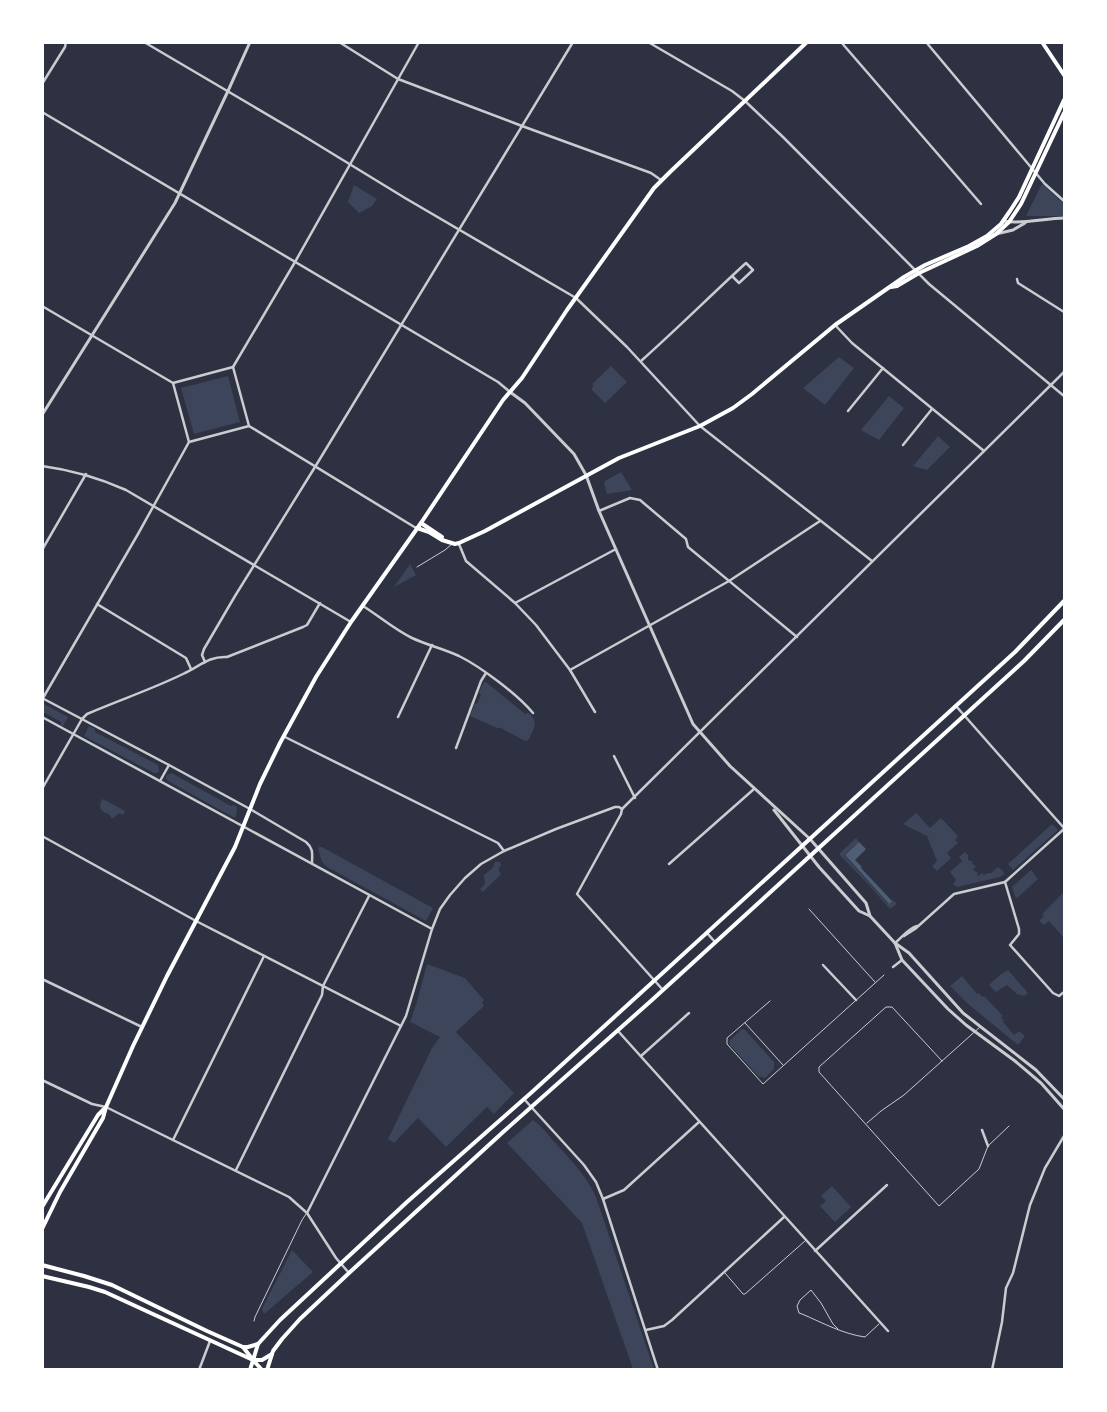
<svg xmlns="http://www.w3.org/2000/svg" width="1107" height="1412" font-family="Signika,sans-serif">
<rect width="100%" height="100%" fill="#2d3142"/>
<!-- green -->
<g fill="#3c4559">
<polygon points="1042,184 1064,204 1064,216 1026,216"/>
<polygon points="354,185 377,199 372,206 359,213 348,202"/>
<polygon points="839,357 854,368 825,405 803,388"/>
<polygon points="611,366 627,382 605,403 591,389 594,386 592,384"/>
<polygon points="228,376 240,422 194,434 181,388"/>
<polygon points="889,396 904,408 879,440 861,430"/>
<polygon points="938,436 950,447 927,470 913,466"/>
<polygon points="621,472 632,490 607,494 604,484 605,481"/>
<polygon points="410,564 416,575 394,587"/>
<path d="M484,682H486L525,714L529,713C539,722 534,728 529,739L526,741L523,740L501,728H497L470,716L475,703L477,704L481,695L479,692Z"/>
<polygon points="42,703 68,717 63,726 61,725 61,722 43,712"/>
<polygon points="89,726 95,729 95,732 158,765 159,771 157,773 154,773 84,736"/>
<polygon points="172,773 175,775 231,806 233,805 237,807 236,817 233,817 168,781 166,778 167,775"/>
<path d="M103,799L125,811L123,815L119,813L112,819L109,814C101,813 97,806 103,799Z"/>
<polygon points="916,813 930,828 941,818 958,836 955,840 958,843 947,853 951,858 937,871 932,866 937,861 927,836 903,824"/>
<polygon points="1052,824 1058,830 1013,870 1008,864"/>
<polygon points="856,838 859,842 844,855 888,904 893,900 897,904 890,909 869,885 839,854"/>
<polygon points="319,847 322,847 433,908 426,921 327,867 322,862 318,849"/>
<polygon points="965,852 968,855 968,860 973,862 972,864 976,866 973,870 978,873 977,875 978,876 982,873 984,875 988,873 991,873 998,867 1003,871 1004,874 1000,877 957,887 953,884 956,880 950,872 962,861 959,857"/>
<polygon points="495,862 500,862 501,865 498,869 501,874 483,892 480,889 485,884 484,875 493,868"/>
<polygon points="1031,870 1038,879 1016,899 1012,887"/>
<polygon points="1064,892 1064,938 1049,921 1044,925 1039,921 1044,916 1042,914"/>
<polygon points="427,964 465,978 484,1000 482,1002 484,1006 456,1032 514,1093 494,1114 487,1107 446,1147 418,1118 394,1143 388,1139 432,1048 440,1037 410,1022 416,1005"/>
<polygon points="1008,970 1028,993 1024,996 1017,994 1007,985 996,992 989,985 1001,974"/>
<polygon points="962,976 977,994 979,993 982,997 984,996 1003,1016 1001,1017 1004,1021 1003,1022 1014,1035 1019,1031 1025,1036 1018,1045 968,1004 950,986"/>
<polygon points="742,1029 745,1030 774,1062 774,1069 765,1078 758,1076 729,1044 730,1040"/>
<path d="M533,1120C543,1127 550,1137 558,1146C573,1162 587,1177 596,1197L654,1369H633L582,1223L507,1143Z"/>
<polygon points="832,1186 851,1207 835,1222 820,1206 826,1201 821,1196"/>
<polygon points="292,1250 313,1272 264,1314 262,1309"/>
</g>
<!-- water -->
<polygon fill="#4f5d75" points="859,842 866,849 855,860 862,867 861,868 892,901 889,904 845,855"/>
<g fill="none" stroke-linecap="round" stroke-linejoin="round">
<!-- service -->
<g stroke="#caccd0" stroke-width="1">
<polyline points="417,567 445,550 452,544"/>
<polyline points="809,909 875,982"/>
<polyline points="770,1001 727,1038 727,1044 763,1084 884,975"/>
<polyline points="745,1023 783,1065"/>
<polyline points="942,1061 892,1007 886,1007 819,1067 819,1072 939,1206 979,1169 988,1146 1009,1126"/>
<polyline points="867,1123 881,1111 904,1095 980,1027"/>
<polyline points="725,1273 743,1294 745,1294 805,1241"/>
<polyline points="254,1321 255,1317 302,1220 306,1214"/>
<path d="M838,1329L833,1324L821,1303L811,1290L800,1300L797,1306L799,1313L802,1314C823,1323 843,1334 865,1337L879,1324"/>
</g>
<!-- minor -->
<g stroke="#caccd0" stroke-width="2.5">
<polyline points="144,42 302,135 405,198 576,298 627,347 700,426 872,561"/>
<polyline points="339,42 398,79 522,126 651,173 661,180"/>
<polyline points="648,42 732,91 745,101 783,137 929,284 1064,396"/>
<polyline points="841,42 981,204"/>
<polyline points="926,42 1045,184 1064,201"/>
<polyline points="42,84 65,47 66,42"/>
<path d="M42,112C195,201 345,293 498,382L510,392"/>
<polyline points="1017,279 1018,283 1064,312"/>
<polyline points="42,306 173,383"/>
<polyline points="835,325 852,343 984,451"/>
<path d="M641,361C677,329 711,295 746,263L753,270L739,283L732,276"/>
<polyline points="233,367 295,262 419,42"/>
<polygon points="233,367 249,426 189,442 173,383"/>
<polyline points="848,411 883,368"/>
<polyline points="249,426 416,528"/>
<polyline points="903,445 932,409"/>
<path d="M42,466C72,470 99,478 126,490L351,622"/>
<polyline points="599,511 630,498 640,500 686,539 688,547 797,637"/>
<polyline points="459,544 466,561 515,603 536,625 570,670 595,712"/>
<polyline points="42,550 86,474"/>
<polyline points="515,603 616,549"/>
<polyline points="97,604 186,658 191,669"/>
<path d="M363,606C379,616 395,630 412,638C427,645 444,649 459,656C481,667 517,694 533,713"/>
<polyline points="205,662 202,655 204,649 235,596 315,467 573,42"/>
<polyline points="570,670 729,581 820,521"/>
<path d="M42,698L169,765L250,809L306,842C314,849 312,854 312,863"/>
<polyline points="43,698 138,534 189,442"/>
<polyline points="956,706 1000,756 1064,828"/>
<polyline points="42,717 432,929"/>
<polyline points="398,717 432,645"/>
<polyline points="283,736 498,843 504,851"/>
<polyline points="456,748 481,681 486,673"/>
<polyline points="614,756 635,798"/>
<polyline points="160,781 169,765"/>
<path d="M42,789L82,719L87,714C119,700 153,689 185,673C200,666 209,656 227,657L303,627L307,625L320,603"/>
<polyline points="622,809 1064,372"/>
<polyline points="622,809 621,814 577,894 663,990"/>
<polyline points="42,836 196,921 401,1026"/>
<polyline points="669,864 754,789"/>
<polyline points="1005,882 1019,929 1019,934 1010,945 1053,993 1059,996 1064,992"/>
<polyline points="1005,882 1064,829"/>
<polyline points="707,933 715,942"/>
<polyline points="904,936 915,929 954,894 1005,882"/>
<path d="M895,943C902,937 908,929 917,926"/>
<polyline points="823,965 856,1000"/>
<polyline points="893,967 902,960"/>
<polyline points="42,979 142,1027"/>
<polyline points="618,1031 888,1331"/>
<polyline points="641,1056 689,1013"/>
<polyline points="42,1080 92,1104 106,1107 118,1113 289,1197 307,1213 336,1258 349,1273"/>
<polyline points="524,1099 584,1165 596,1182 603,1199 658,1370"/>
<polyline points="982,1130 988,1146"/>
<polyline points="173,1140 264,956"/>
<polyline points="236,1170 322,995 323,986 369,896"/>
<polyline points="603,1199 624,1190 699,1122"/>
<polyline points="307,1213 406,1016 432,929 440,909 450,895 465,878 481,864 504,851 556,829 615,807 619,807 622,809"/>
<polyline points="815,1251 887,1185"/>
<polyline points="646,1330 664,1326 672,1320 784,1217"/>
<polyline points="199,1370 210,1341"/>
<polyline points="992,1370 1002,1322 1006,1288 1013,1273 1030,1205 1045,1168 1064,1136"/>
</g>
<!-- tertiary -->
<g stroke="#caccd0" stroke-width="3">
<path d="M1004,221C1020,225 1046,218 1064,218"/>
<polyline points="996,234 1013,230 1025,223"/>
<polyline points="510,392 525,403 574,454 586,475 599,511 693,724 730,766 810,839 866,903 870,916"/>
<polyline points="42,415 175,203 228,91 250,42"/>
<polyline points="774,810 819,867 859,911 870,916 895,943 909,953 963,1013 1036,1070 1064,1099"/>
<polyline points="895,943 902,960 948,1009 966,1025 1015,1061 1041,1083 1064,1109"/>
</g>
<!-- secondary -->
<g stroke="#fff" stroke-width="4">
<polyline points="1042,42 1064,75"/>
<polyline points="891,287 897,286 919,273 977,246 996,234 1009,222 1021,204 1064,113"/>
<polyline points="421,523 442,537"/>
<polyline points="417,528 429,532 442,540 455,544 459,543 485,531 619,458 700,426 733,408 752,394 835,325 904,277 925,265 969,246 987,236 1001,224 1010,211 1019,197 1064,100"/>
<polyline points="42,1207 98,1115 104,1109"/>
<polyline points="42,1229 60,1192 103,1118 106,1107 133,1046 167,976 235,847 260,784 280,743 316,677 351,622 421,523 503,400 522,378 567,310 654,188 670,172 807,42"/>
<polyline points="42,1265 84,1276 112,1285 207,1331 243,1347 253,1360 262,1370"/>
<polyline points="42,1276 89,1287 105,1292 253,1360 262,1360 272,1354"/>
<polyline points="243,1347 248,1347 258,1344"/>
<polyline points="250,1370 258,1344 280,1320 407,1202 532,1092 1015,652 1064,601"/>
<polyline points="267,1370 273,1351 282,1339 300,1319 349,1273 502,1133 652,1000 1024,661 1064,620"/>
</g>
</g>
<!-- border -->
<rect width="1107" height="1412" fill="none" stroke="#ffffff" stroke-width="88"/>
</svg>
